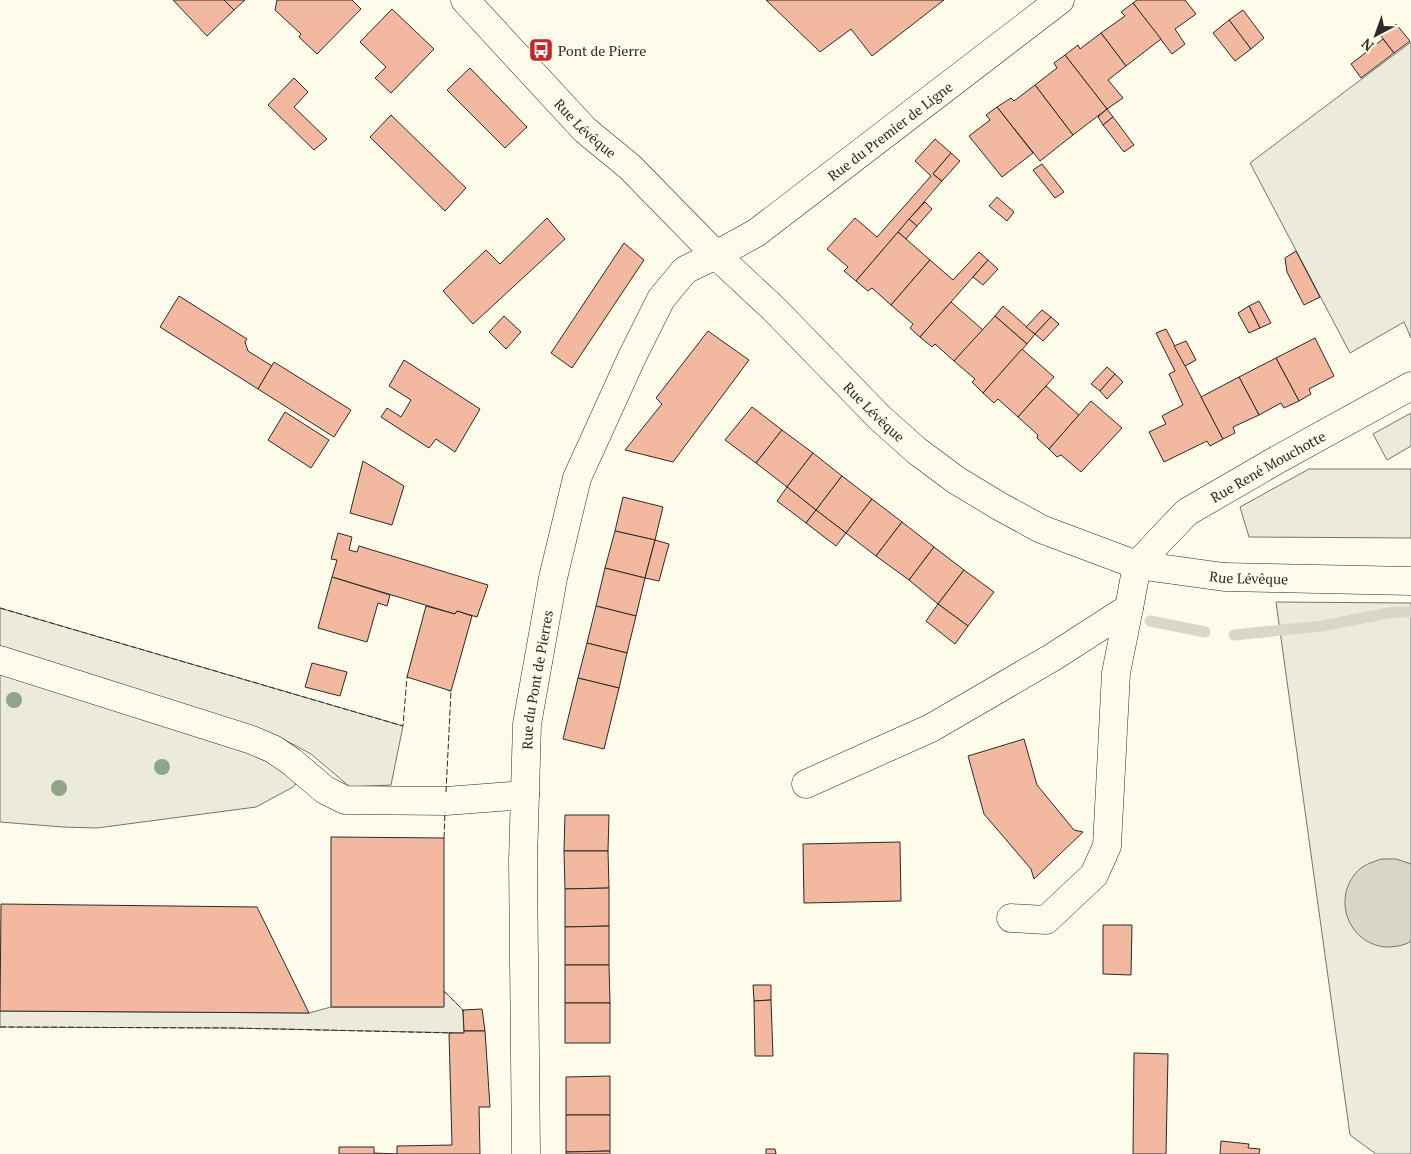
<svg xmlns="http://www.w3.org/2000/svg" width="1411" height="1154" font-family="'PT Serif',serif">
<rect width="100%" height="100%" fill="#fdfbea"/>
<!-- green -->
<g fill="#ecebdb" stroke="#74746e">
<polygon points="1411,42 1411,338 1404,322 1350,353 1250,163"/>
<polygon points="1309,469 1411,469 1411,538 1249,537 1240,507"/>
<polygon points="1276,602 1411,603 1411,1154 1376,1154 1350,1135"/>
<polygon points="0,608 403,726 391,785 350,787 311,754 285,740 263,730 0,649"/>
<polygon points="0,668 260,753 298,782 293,787 256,807 97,828 63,827 0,822"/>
<polygon points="444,991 463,1010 464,1033 232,1028 0,1027 0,1011 309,1013 331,1007 443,1007"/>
</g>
<!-- parking -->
<polygon fill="#eceadb" stroke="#74746e" points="1411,413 1411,446 1387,460 1373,434"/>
<!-- water -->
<path fill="#d8d7c9" stroke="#74746e" d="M1382,859H1396L1411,864V941C1404,946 1394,947 1385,947C1349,943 1333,901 1355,874C1362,865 1372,862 1382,859Z"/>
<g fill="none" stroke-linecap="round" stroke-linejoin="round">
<!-- stream -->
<g stroke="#d8d7c9" stroke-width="11">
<polyline points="1150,621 1205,632"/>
<polyline points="1234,635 1322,626 1394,612 1411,612"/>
</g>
</g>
<!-- building -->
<g fill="#f2b8a0" stroke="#2b2b2b">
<polygon points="173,0 224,0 234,10 207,36"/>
<polygon points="224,0 245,0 234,10"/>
<polygon points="277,0 352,0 361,9 317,54 299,37 301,34 275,10"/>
<polygon points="766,0 944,0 872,56 851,29 820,52"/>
<polygon points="1137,0 1185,0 1196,14 1175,29 1185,44 1172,54 1133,3"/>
<polygon points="1133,3 1161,39 1126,66 1101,33 1125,16 1121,12"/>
<polygon points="392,9 434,49 391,93 375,78 386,67 360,42"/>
<polygon points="1243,10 1264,38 1251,49 1229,20"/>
<polygon points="1229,20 1251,49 1235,61 1213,33"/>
<polygon points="1396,24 1410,41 1394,53 1381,36"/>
<polygon points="1101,33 1126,66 1108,80 1123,98 1107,109 1065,55 1078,45 1080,49"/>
<polygon points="1383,39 1394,53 1361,78 1351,64"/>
<polygon points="1065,55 1107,109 1073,135 1035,85 1057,68 1054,63"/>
<polygon points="470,68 527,127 505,148 447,90"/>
<polygon points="294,78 308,92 294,107 327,139 314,150 268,105"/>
<polygon points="1035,85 1073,135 1040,161 997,107 1011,98 1014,101"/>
<polygon points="997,107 1033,153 1002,177 969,136 990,120 986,115"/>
<polygon points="1107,109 1113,117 1103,125 1098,117"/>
<polygon points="391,115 466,188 445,211 370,137"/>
<polygon points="1113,117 1134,145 1124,152 1103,125"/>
<polygon points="935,139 951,153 933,174 942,181 856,281 844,271 848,267 827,249 855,218 877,237 931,176 915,161"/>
<polygon points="951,153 960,161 942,181 933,174"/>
<polygon points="1042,164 1064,192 1055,198 1033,170"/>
<polygon points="997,197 1014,212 1007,221 989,206"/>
<polygon points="925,202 932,209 917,226 909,219"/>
<polygon points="547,218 565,239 473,324 443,291 486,250 500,264"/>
<polygon points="909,219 917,226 906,239 898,232"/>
<polygon points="898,232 930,260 891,305 872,288 868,291 856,281"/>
<polygon points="624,243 644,260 572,368 551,353"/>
<polygon points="1296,251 1320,297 1304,305 1287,272 1285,258"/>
<polygon points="979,252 988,260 920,337 910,328 913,324 891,305 930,260 953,280"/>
<polygon points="988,260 998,269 983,285 973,277"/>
<polygon points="179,296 247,339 245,342 248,351 272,366 258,389 160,327"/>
<polygon points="1259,301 1271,323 1260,328 1249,306"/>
<polygon points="951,302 983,330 954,361 935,344 932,347 920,337"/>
<polygon points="1003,306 1035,334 1027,344 995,316"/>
<polygon points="1249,306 1260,328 1249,333 1238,313"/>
<polygon points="1042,310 1051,317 1035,334 1026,327"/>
<polygon points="504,316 521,332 506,349 489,332"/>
<polygon points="995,316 1027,344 983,393 972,382 975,379 954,361"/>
<polygon points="1051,317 1059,324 1043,341 1035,334"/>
<polygon points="1166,329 1223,439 1210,446 1207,441 1164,462 1149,432 1166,424 1162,416 1183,405 1169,374 1175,371 1156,333"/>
<polygon points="708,331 749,360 673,462 625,450 662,404 656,398"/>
<polygon points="1315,338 1334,376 1309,389 1311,394 1299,401 1276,358"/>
<polygon points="1186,341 1196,360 1185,366 1174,346"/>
<polygon points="1022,349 1054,377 1018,417 998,399 994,403 983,393"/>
<polygon points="1276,358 1299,401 1284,408 1281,403 1259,415 1239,377"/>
<polygon points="404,360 480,409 455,452 436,439 429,448 381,417 387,408 401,417 411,400 389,386"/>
<polygon points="274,362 351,410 334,437 258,389"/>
<polygon points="1107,367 1115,374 1100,391 1091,384"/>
<polygon points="1115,374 1123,382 1107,399 1100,391"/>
<polygon points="1239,377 1259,415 1233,427 1235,433 1223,439 1201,397"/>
<polygon points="1046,386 1079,415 1049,449 1037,438 1038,435 1018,417"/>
<polygon points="1091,401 1122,428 1081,472 1061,455 1057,457 1049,449"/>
<polygon points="752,407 782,430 756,463 725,440"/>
<polygon points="285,412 329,440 311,468 268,440"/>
<polygon points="782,430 813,453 787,487 756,463"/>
<polygon points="813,453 842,476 816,510 787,487"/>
<polygon points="363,461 404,486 392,525 350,513"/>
<polygon points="842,476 872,499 846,533 816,510"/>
<polygon points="787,487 816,510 806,523 777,501"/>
<polygon points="623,497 663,507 655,540 615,531"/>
<polygon points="872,499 902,522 876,556 846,533"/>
<polygon points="816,510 846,533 836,546 806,523"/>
<polygon points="902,522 934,547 909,580 876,556"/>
<polygon points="615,531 655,540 645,578 605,568"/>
<polygon points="338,533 352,537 349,550 357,552 359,546 488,585 477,617 457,611 455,614 332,577 337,560 331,559"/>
<polygon points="655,540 669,544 659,581 645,578"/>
<polygon points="934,547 964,570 938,604 909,580"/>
<polygon points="605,568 645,578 636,616 596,606"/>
<polygon points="964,570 994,592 968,626 938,604"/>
<polygon points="332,577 390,595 387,606 378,603 367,642 318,628"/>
<polygon points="938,604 968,626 955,644 926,621"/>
<polygon points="426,606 455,614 457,611 472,616 451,691 407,677"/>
<polygon points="596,606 636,616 627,653 587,643"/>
<polygon points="587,643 627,653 619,688 578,678"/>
<polygon points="312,663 347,672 340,696 305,687"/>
<polygon points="578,678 619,688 604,749 563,739"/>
<polygon points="1024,739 1037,785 1074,830 1083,832 1034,879 1031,869 984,814 968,756"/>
<polygon points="565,815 609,815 608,851 564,851"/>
<polygon points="331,837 444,838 444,1007 331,1007"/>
<polygon points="900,842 901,901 804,903 803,844"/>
<polygon points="564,851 608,851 609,888 565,889"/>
<polygon points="609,888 609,926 565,927 565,889"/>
<polygon points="1,904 257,907 309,1013 0,1011"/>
<polygon points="1103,925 1132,925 1131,975 1103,974"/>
<polygon points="609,926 609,965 565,965 565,927"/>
<polygon points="565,965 609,965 610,1003 565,1003"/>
<polygon points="753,985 771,985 771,1000 754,1001"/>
<polygon points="771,1000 773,1056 755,1056 754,1001"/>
<rect x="565" y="1003" width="45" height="40"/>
<polygon points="482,1009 485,1031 464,1031 463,1010"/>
<polygon points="464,1031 485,1031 490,1107 479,1107 480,1154 339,1154 339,1147 374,1147 374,1153 397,1154 397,1146 452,1145 449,1033 464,1033"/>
<polygon points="1134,1053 1168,1054 1166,1154 1133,1154"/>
<polygon points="610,1076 610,1115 566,1115 566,1077"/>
<polygon points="566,1115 610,1115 610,1151 566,1152"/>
<polygon points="1221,1141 1249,1144 1248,1148 1260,1149 1259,1154 1220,1154"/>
<polygon points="766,1149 775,1149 776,1154 766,1154"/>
<polygon points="610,1151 610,1154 566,1154 566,1152"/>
</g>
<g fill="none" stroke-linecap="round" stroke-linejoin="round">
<defs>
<g id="minor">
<path id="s1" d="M465,0L585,130L630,167L716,255L774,309L880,418L917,451L956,480L999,506L1041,529L1137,565L1224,577L1411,581"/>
<polyline points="0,660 252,740 273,749 292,762 325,790 345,800 446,801 525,795"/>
<path id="s2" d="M806,784L931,728L1053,657L1129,608L1137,565L1161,539L1187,512L1275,461L1411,386"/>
<polyline points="1011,918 1046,920 1094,875 1107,846 1116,673 1129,608"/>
<path id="s3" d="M526,1154L523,861L527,724L553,578L577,478L632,357L661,299L685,270L716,255L756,233L1060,0"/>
</g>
</defs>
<!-- minor casing -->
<use href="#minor" stroke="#2b2b2b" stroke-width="29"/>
<!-- minor -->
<use href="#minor" stroke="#fdfbea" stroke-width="28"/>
<!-- fence -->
<g stroke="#2b2b2b" stroke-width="1" stroke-dasharray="6 2.5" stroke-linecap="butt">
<polyline points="0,608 403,726 407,677 408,678"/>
<polyline points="446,792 451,691 449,691"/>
<polyline points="444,838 445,812"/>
<polyline points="444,991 463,1010 463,1012"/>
<polyline points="0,1027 232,1028 452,1033"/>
</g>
</g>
<!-- trees -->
<g fill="#8ea78a">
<circle cx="14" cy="700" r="8"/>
<circle cx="162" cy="767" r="8"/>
<circle cx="59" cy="788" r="8"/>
</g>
<!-- icons -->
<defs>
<symbol id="bus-square" viewBox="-11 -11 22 22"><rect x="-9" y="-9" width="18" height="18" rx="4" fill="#c62828" stroke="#fdfbea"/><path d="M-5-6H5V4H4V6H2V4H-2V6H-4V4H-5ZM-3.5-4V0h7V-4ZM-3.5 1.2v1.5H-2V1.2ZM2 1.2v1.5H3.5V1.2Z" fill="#fff"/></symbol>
</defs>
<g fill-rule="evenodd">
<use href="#bus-square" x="527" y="36" width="28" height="28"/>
</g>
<g text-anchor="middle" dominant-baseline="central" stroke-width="4" stroke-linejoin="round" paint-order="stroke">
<!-- poi labels -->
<g font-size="14" fill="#2b2b2b" stroke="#fdfbea" text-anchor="start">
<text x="558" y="50">Pont de Pierre</text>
</g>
<!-- street labels -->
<g font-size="14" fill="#2b2b2b" stroke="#fdfbea">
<text stroke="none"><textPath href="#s1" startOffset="176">Rue Lévêque</textPath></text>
<text stroke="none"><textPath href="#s3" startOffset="1165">Rue du Premier de Ligne</textPath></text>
<text stroke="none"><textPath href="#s1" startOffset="581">Rue Lévêque</textPath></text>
<text stroke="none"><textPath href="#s2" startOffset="578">Rue René Mouchotte</textPath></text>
<text stroke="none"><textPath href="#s1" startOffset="1001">Rue Lévêque</textPath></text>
<text stroke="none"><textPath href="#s3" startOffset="475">Rue du Pont de Pierres</textPath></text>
</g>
</g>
<!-- north arrow -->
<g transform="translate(1376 35) rotate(221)" stroke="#fdfbea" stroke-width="4" paint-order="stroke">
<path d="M0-4L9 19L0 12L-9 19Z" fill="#2b2b2b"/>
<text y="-8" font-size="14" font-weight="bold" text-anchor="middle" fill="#2b2b2b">N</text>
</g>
</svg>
